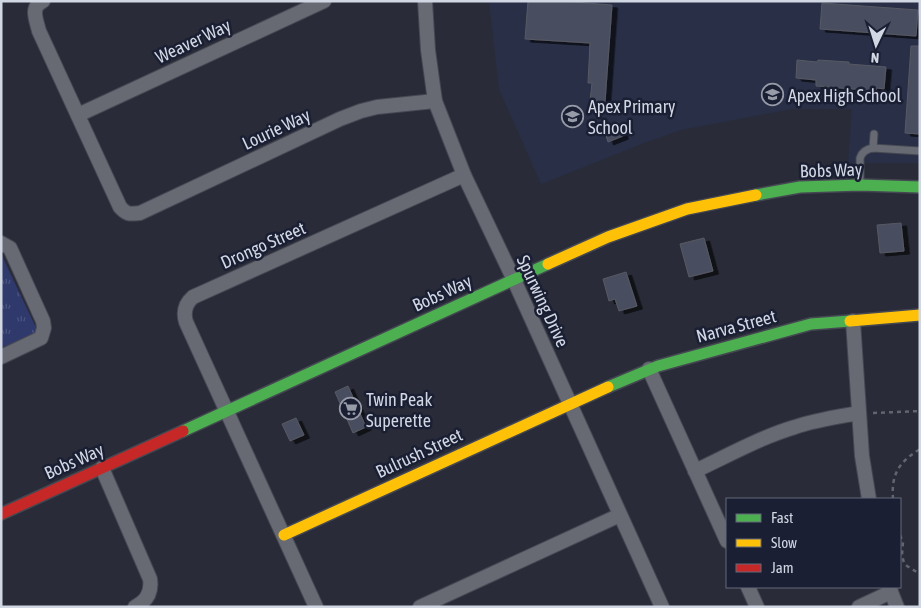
<svg xmlns="http://www.w3.org/2000/svg" width="921" height="608" font-family="'Asap Condensed',sans-serif">
<defs>
<pattern id="park-tufts" width="24" height="20" patternUnits="userSpaceOnUse" patternTransform="scale(1.25)"><rect width="24" height="20" fill="#2f396c"/><path d="M3 7l-1-3M5 7V3M7 7l1-3M15 17l-1-3M17 17v-4M19 17l1-3" fill="none" stroke="#4c5581"/></pattern>
<filter id="shadow"><feDropShadow dx="5.5" dy="3" stdDeviation="0" flood-color="#0009"/></filter>
</defs>
<rect width="100%" height="100%" fill="#292c38"/>
<!-- built -->
<polygon fill="#282f47" points="489,1 920,1 920,163 848,163 852,109 792,109 681,130 644,143 541,184 499,89"/>
<!-- park -->
<polygon fill="url(#park-tufts)" points="1,254 38,332 1,348"/>
<!-- building -->
<g fill="#4a4e61" stroke="#565962" filter="url(#shadow)">
<polygon points="528,1 560,1 612,5 605,102 590,101 592,83 588,83 590,43 525,39"/>
<polygon points="822,3 918,10 916,36 820,29"/>
<polygon points="911,46 920,46 920,134 905,133"/>
<polygon points="797,60 817,62 818,60 849,62 849,64 886,67 884,89 877,88 876,91 816,86 816,80 796,78"/>
<polygon points="618,122 623,136 608,142 603,127"/>
<polygon points="901,223 904,251 880,253 877,225"/>
<polygon points="704,238 713,271 689,277 680,244"/>
<polygon points="626,272 637,306 619,311 615,299 609,301 603,279"/>
<polygon points="348,386 366,427 353,433 335,392"/>
<polygon points="296,418 304,435 290,441 282,424"/>
</g>
<g fill="none" stroke-linecap="round" stroke-linejoin="round">
<defs>
<g id="lane">
<polyline points="873,148 874,134"/>
<path d="M860,183V158C862,152 866,149 873,148L920,151"/>
</g>
<g id="street">
<path d="M43,1C30,7 36,19 39,31L120,207C127,215 130,214 140,213L340,119L361,111L377,107L435,101"/>
<polyline points="425,1 428,50 435,101 464,175 514,280 662,607"/>
<polyline points="78,115 324,1"/>
<polyline points="1,243 10,248 43,321 44,328 41,338 1,357"/>
<polyline points="853,321 862,456 869,499"/>
<polyline points="649,369 727,541"/>
<path d="M102,468L150,579C152,592 147,601 135,607"/>
<path d="M695,471C727,456 761,437 795,427C815,420 837,417 859,413"/>
<polyline points="748,587 757,607"/>
<polyline points="889,587 897,607"/>
<path d="M316,607L186,322C183,312 185,304 193,297L464,175"/>
<polyline points="420,607 620,515"/>
<polyline points="859,607 891,592"/>
</g>
<g id="fast">
<polyline points="756,195 800,187 860,185 920,187"/>
<polyline points="608,387 658,366 811,324 850,321"/>
<polyline points="183,431 548,264"/>
</g>
<g id="slow">
<polyline points="548,264 608,237 687,209 756,195"/>
<polyline points="850,321 920,315"/>
<polyline points="284,535 608,387"/>
</g>
<polyline id="jam" points="1,514 183,431"/>
</defs>
<!-- lane casing -->
<use href="#lane" stroke="#454852" stroke-width="9"/>
<!-- street casing -->
<use href="#street" stroke="#454852" stroke-width="16"/>
<!-- fast casing -->
<use href="#fast" stroke="#454852" stroke-width="14"/>
<!-- slow casing -->
<use href="#slow" stroke="#454852" stroke-width="14"/>
<!-- jam casing -->
<use href="#jam" stroke="#454852" stroke-width="14"/>
<!-- path -->
<g stroke="#62656e" stroke-width="2.5" stroke-dasharray="4 4" stroke-linecap="butt">
<polyline points="873,413 920,411"/>
<path d="M893,499C891,474 899,462 920,449"/>
<polyline points="900,535 903,542 902,555 904,563 907,566 920,574"/>
</g>
<!-- lane -->
<use href="#lane" stroke="#676a73" stroke-width="7"/>
<!-- street -->
<use href="#street" stroke="#676a73" stroke-width="14"/>
<!-- fast -->
<use href="#fast" stroke="#4caf50" stroke-width="11"/>
<!-- slow -->
<use href="#slow" stroke="#ffc107" stroke-width="11"/>
<!-- jam -->
<use href="#jam" stroke="#c62828" stroke-width="11"/>
</g>
<!-- icons -->
<defs>
<symbol id="school-ring" viewBox="-11 -11 22 22"><circle r="9.5" fill="#1a1f33" stroke="#979ba8" stroke-width="1.5"/><path d="M0-5L7-2L0 1L-7-2ZM-4 1L0 2.5L4 1V4Q0 6-4 4Z" fill="#979ba8"/></symbol>
<symbol id="supermarket-ring" viewBox="-11 -11 22 22"><circle r="9.5" fill="#1a1f33" stroke="#979ba8" stroke-width="1.5"/><path d="M-6-5.5h2.5l.6 2H6L4.5 2H-2.5L-4.4-4H-6ZM-1.5 3.2a1.3 1.3 0 1 0 .1 0ZM3 3.2a1.3 1.3 0 1 0 .1 0Z" fill="#979ba8"/></symbol>
</defs>
<g fill-rule="evenodd">
<use href="#school-ring" x="760" y="82" width="25" height="25"/>
<use href="#school-ring" x="560" y="104" width="25" height="25"/>
<use href="#supermarket-ring" x="338" y="396" width="25" height="25"/>
</g>
<g text-anchor="middle" dominant-baseline="central" stroke-width="5" stroke-linejoin="round" paint-order="stroke">
<!-- street labels -->
<g font-size="18" fill="#d2d7e4" stroke="#1a1f33">
<text transform="translate(193 41) rotate(-25)">Weaver Way</text>
<text transform="translate(276 129) rotate(-25)">Lourie Way</text>
<text transform="translate(831 170) rotate(-2)">Bobs Way</text>
<text transform="translate(263 245) rotate(-24)">Drongo Street</text>
<text transform="translate(442 293) rotate(-25)">Bobs Way</text>
<text transform="translate(543 301) rotate(65)">Spurwing Drive</text>
<text transform="translate(736 326) rotate(-15)">Narva Street</text>
<text transform="translate(419 453) rotate(-25)">Bulrush Street</text>
<text transform="translate(74 461) rotate(-24)">Bobs Way</text>
</g>
<!-- poi labels -->
<g font-size="18" fill="#d2d7e4" stroke="#1a1f33" text-anchor="start">
<text x="788" y="95">Apex High School</text>
<text x="588" y="106">Apex Primary<tspan x="588" dy="21">School</tspan></text>
<text x="366" y="399">Twin Peak<tspan x="366" dy="21">Superette</tspan></text>
</g>
</g>
<!-- border -->
<rect width="921" height="608" fill="none" stroke="#d2d7e4" stroke-width="5"/>
<!-- legend -->
<rect x="726" y="498" width="175" height="90" fill="#1a1f33" stroke="#64697a"/>
<rect x="736" y="514" width="25" height="8" fill="#4caf50" stroke="#64697a"/>
<text x="771" y="523" font-size="15" fill="#d2d7e4">Fast</text>
<rect x="736" y="539" width="25" height="8" fill="#ffc107" stroke="#64697a"/>
<text x="771" y="548" font-size="15" fill="#d2d7e4">Slow</text>
<rect x="736" y="564" width="25" height="8" fill="#c62828" stroke="#64697a"/>
<text x="771" y="573" font-size="15" fill="#d2d7e4">Jam</text>
<!-- north arrow -->
<g transform="translate(876 45) rotate(184)" stroke="#1a1f33" stroke-width="4" paint-order="stroke">
<path d="M0-4L9 19L0 12L-9 19Z" fill="#d2d7e4"/>
<text y="-8" font-size="14" font-weight="bold" text-anchor="middle" fill="#d2d7e4">N</text>
</g>
</svg>
